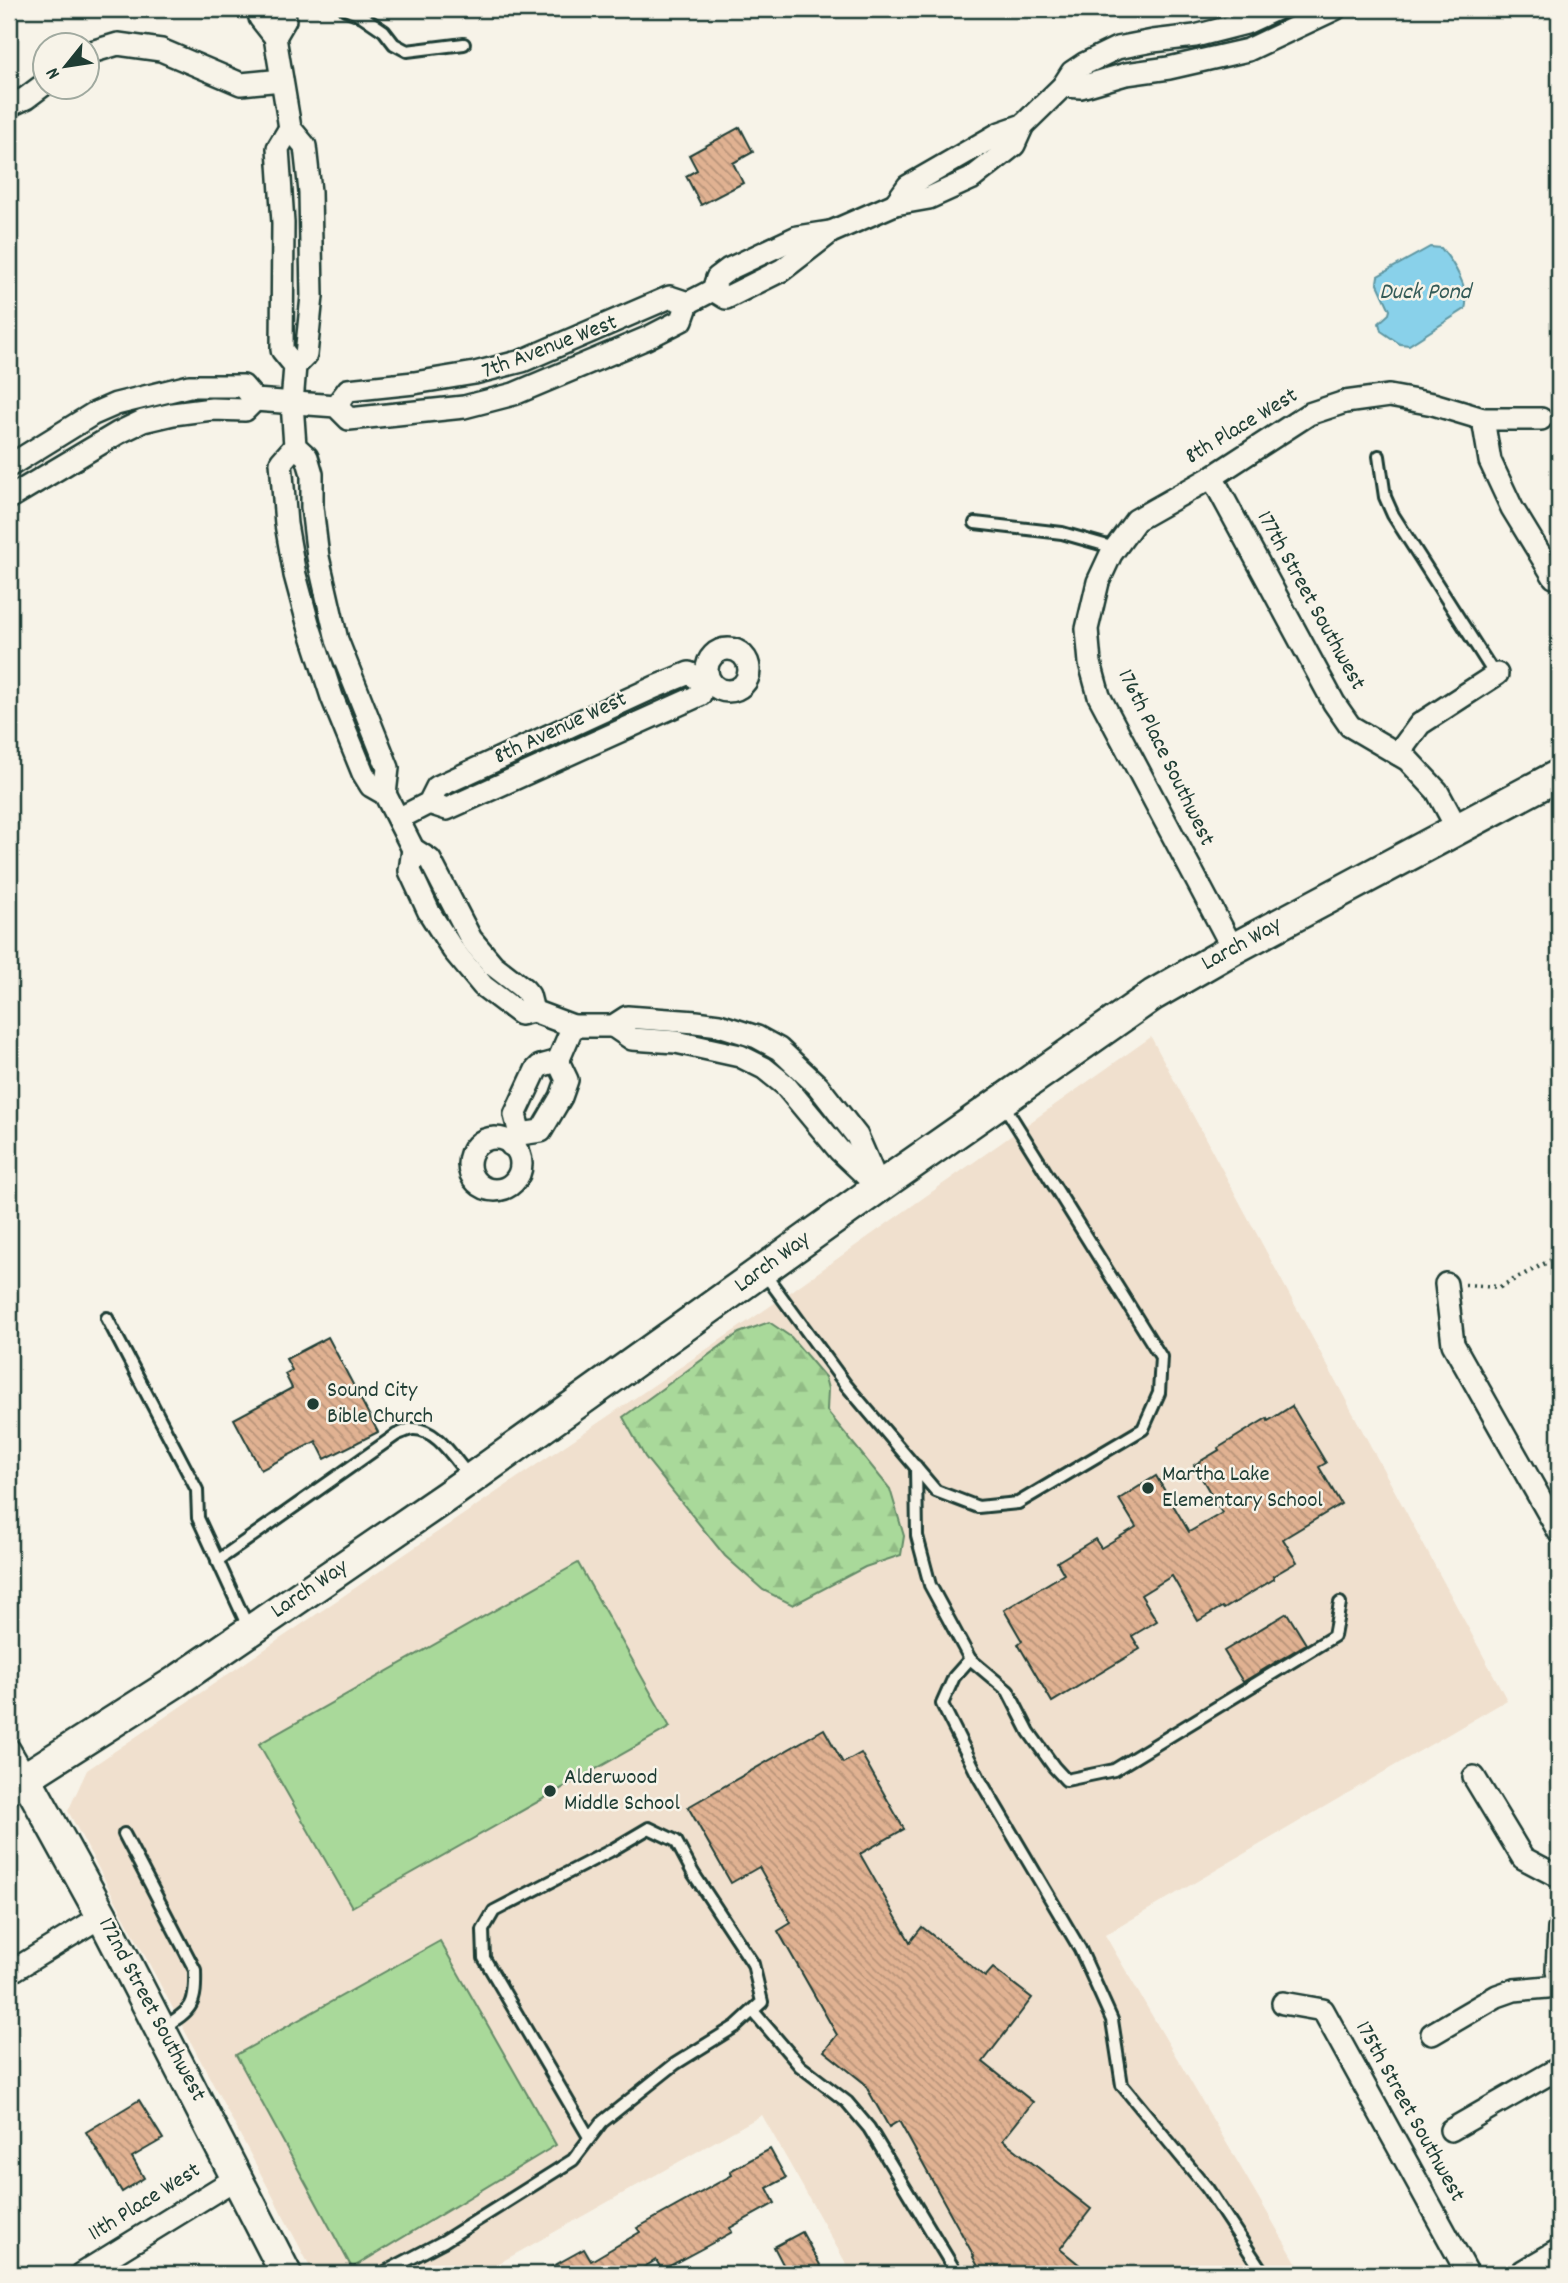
<svg xmlns="http://www.w3.org/2000/svg" width="1568" height="2283" font-family="Dekko,sans-serif">
<defs>
<pattern id="forest-firs" width="22" height="20" patternUnits="userSpaceOnUse" patternTransform="scale(1.75)"><rect width="22" height="20" fill="#a9d99a"/><path d="M5 1l3.5 6h-7zM16 11l3.5 6h-7z" fill="#91bb85"/></pattern>
<pattern id="building-back-hatch" width="6" height="6" patternUnits="userSpaceOnUse" patternTransform="scale(1.75)"><rect width="6" height="6" fill="#e1b292"/><path d="M-1 5l2 2M0 0l6 6M5-1l2 2" fill="none" stroke="#b69278"/></pattern>
</defs>
<rect width="100%" height="100%" fill="#f7f3e8"/>
<filter id="ink" filterUnits="userSpaceOnUse"><feTurbulence type="fractalNoise" baseFrequency=".0143" numOctaves="2"/><feDisplacementMap in="SourceGraphic" scale="14" xChannelSelector="R" yChannelSelector="G"/><feConvolveMatrix kernelMatrix="1 2 1 2 8 2 1 2 1" color-interpolation-filters="sRGB"/></filter>
<g filter="url(#ink)">
<!-- built -->
<polygon fill="#f0e0ce" points="1151,1037 1507,1700 1105,1935 1303,2274 852,2274 762,2115 480,2274 314,2274 68,1811 87,1770 769,1307"/>
<!-- forest -->
<polygon fill="url(#forest-firs)" stroke="#648b67" stroke-width="2" points="769,1322 791,1337 825,1377 828,1389 827,1411 890,1489 904,1536 901,1555 865,1567 793,1605 763,1590 725,1556 645,1457 623,1417 739,1333"/>
<!-- pitch -->
<g fill="#a9d99a" stroke="#648b67" stroke-width="2">
<polygon points="578,1563 670,1727 352,1907 259,1744"/>
<polygon points="440,1941 556,2145 352,2268 236,2055"/>
</g>
<!-- water -->
<path fill="#89d1ea" stroke="#5f96a1" stroke-width="2" d="M1430,247L1441,248C1453,262 1471,290 1465,309L1409,345L1400,344L1381,331L1379,323L1389,314L1390,310L1377,282L1378,276Z"/>
<!-- building -->
<g fill="url(#building-back-hatch)" stroke="#1f3d34" stroke-width="2">
<polygon points="740,127 753,152 733,163 743,183 701,205 686,176 697,170 689,155"/>
<polygon points="328,1337 378,1432 325,1459 316,1441 261,1470 234,1419 292,1388 285,1374 292,1370 286,1359"/>
<polygon points="1292,1406 1326,1463 1319,1467 1341,1504 1283,1539 1297,1562 1273,1576 1274,1579 1224,1609 1222,1607 1198,1621 1172,1576 1141,1595 1157,1621 1132,1636 1140,1649 1052,1702 1018,1644 1022,1641 1004,1610 1064,1574 1057,1562 1095,1539 1101,1548 1136,1527 1119,1499 1156,1476 1189,1532 1222,1513 1194,1465 1219,1450 1218,1448 1267,1418 1268,1421"/>
<polygon points="1287,1613 1306,1644 1243,1682 1224,1651"/>
<polygon points="824,1729 843,1763 861,1753 904,1829 860,1854 910,1942 922,1927 985,1977 993,1968 1032,1998 983,2062 1033,2102 1003,2140 1091,2209 1060,2249 1091,2274 982,2274 973,2257 974,2256 899,2121 889,2127 864,2083 824,2051 837,2035 778,1931 791,1923 759,1867 731,1883 688,1807"/>
<polygon points="139,2100 163,2139 132,2157 144,2178 122,2192 86,2132"/>
<polygon points="770,2149 786,2178 767,2188 775,2203 730,2228 732,2232 707,2246 662,2270 656,2260 633,2274 539,2274 584,2249 591,2261 640,2232 637,2228 732,2175 730,2171"/>
<polygon points="802,2232 825,2274 788,2274 774,2247"/>
</g>
<g fill="none" stroke-linecap="round" stroke-linejoin="round">
<defs>
<g id="lane">
<polyline points="345,9 362,16 384,31 394,44 407,51 464,44"/>
<polyline points="1379,456 1385,497 1393,515 1495,675"/>
<polyline points="975,523 1062,533 1115,548"/>
<polyline points="764,1273 846,1385 936,1491 978,1507 1018,1503 1143,1429 1159,1393 1161,1357 1002,1102"/>
<polyline points="107,1318 197,1490 198,1518 249,1629"/>
<polyline points="916,1466 917,1536 930,1585 970,1659 954,1677 942,1704 979,1778 1080,1949 1112,2020 1122,2085 1207,2188 1264,2274"/>
<path d="M217,1561L396,1435C401,1433 407,1430 412,1429C436,1427 455,1460 469,1476"/>
<polyline points="970,1659 1008,1691 1029,1732 1054,1767 1066,1780 1114,1770 1334,1636 1340,1603"/>
<path d="M124,1834L195,1970C196,2004 193,2010 163,2027"/>
<polyline points="753,2011 800,2066 847,2102 869,2128 957,2274"/>
<polyline points="381,2274 444,2241 573,2160 602,2122 675,2064 736,2026 762,2002 753,1964 693,1873 676,1841 649,1828 610,1851 494,1911 483,1930 484,1958 589,2137"/>
</g>
<g id="street">
<polyline points="259,9 260,18 275,37 290,128 305,146 310,192 312,296 306,355 295,366 292,403 295,446 307,457 312,474 312,507 318,557 337,640 388,768 385,794"/>
<polyline points="275,37 285,20 284,9"/>
<polyline points="88,53 118,44 161,50 241,84 282,80"/>
<polyline points="1063,86 1081,87 1126,74 1169,68 1248,50 1335,9"/>
<polyline points="9,106 26,98 46,83"/>
<polyline points="290,128 278,148 283,223 282,350 295,366"/>
<polyline points="895,204 908,186 1000,133 1023,125"/>
<polyline points="713,290 726,298 782,270 831,232 895,204 929,198 971,179 1014,145 1023,125 1063,86 1072,72 1084,64 1117,48 1153,41 1195,36 1246,23 1276,9"/>
<polyline points="336,406 348,390 414,383 475,373 522,361 670,297 688,303 713,290 717,278 729,269 797,237 829,232"/>
<polyline points="1483,419 1490,461 1512,508 1554,577"/>
<polyline points="295,446 281,462 286,524 295,575 308,623 332,697 363,773 371,786 385,794 413,849 430,860 471,939 493,965 524,989 529,995 533,1011"/>
<polyline points="9,466 93,414 116,404 189,386 243,386 255,400 336,406 349,419 464,407 514,394 647,338 682,320 688,303"/>
<polyline points="1212,477 1334,703 1350,726 1408,760 1437,791 1458,830"/>
<polyline points="9,498 118,433 143,421 173,414 212,409 245,410 255,400"/>
<circle cx="728" cy="670" r="21"/>
<polyline points="1398,754 1420,724 1497,674"/>
<polyline points="429,803 447,809 700,695 702,681"/>
<polyline points="398,819 429,803 437,787 655,687 689,673 702,681"/>
<polyline points="413,849 410,871 429,912 453,950 483,986 520,1014 533,1011 573,1026 613,1026 627,1017 696,1022 719,1025 757,1037 779,1049 818,1086 857,1136 879,1187"/>
<polyline points="1233,949 1099,696 1090,663 1087,629 1098,582 1111,554 1136,520 1212,477 1309,414 1345,402 1389,396 1433,404 1483,419 1541,419"/>
<polyline points="613,1026 632,1039 676,1042 740,1056 764,1068 785,1085 839,1150 874,1183"/>
<polyline points="520,1134 515,1115 536,1070 540,1066 558,1061"/>
<circle cx="495" cy="1164" r="26"/>
<polyline points="511,1145 520,1134 541,1131 561,1097 567,1080 558,1061 573,1026"/>
<polyline points="1446,1284 1453,1344 1559,1532"/>
<polyline points="9,1749 26,1778"/>
<polyline points="1474,1777 1523,1858 1559,1877"/>
<polyline points="1559,1929 1557,1970 1559,1984"/>
<polyline points="9,1973 102,1916"/>
<polyline points="1283,2003 1323,2010 1468,2274"/>
<polyline points="1432,2034 1497,1996 1514,1990 1559,1986"/>
<polyline points="1451,2130 1559,2068"/>
<polyline points="1523,2271 1559,2250"/>
<polyline points="81,2274 238,2177"/>
</g>
<g id="secondary">
<polyline points="26,1778 102,1916 286,2274"/>
<polyline points="9,1788 177,1681 447,1496 879,1187 1153,995 1233,949 1559,775"/>
</g>
</defs>
<!-- lane casing -->
<use href="#lane" stroke="#1f3d34" stroke-width="16"/>
<!-- street casing -->
<use href="#street" stroke="#1f3d34" stroke-width="26"/>
<!-- secondary casing -->
<use href="#secondary" stroke="#1f3d34" stroke-width="35"/>
<!-- path -->
<polyline stroke="#1f3d34" stroke-width="4.5" stroke-dasharray="2 5" stroke-linecap="butt" points="1465,1285 1500,1287 1559,1256"/>
<!-- lane -->
<use href="#lane" stroke="#f7f3e8" stroke-width="10"/>
<!-- street -->
<use href="#street" stroke="#f7f3e8" stroke-width="21"/>
<!-- secondary -->
<use href="#secondary" stroke="#f7f3e8" stroke-width="30"/>
</g>
</g>
<!-- markers -->
<g fill="#1f3d34" stroke="#f7f3e8" stroke-width="2.5">
<circle cx="313" cy="1404" r="7"/>
<circle cx="1148" cy="1488" r="7"/>
<circle cx="550" cy="1791" r="7"/>
</g>
<g text-anchor="middle" dominant-baseline="central" stroke-width="5" stroke-linejoin="round" paint-order="stroke">
<!-- street labels -->
<g font-size="23" fill="#1f3d34" stroke="#f7f3e8">
<text transform="translate(550 348) rotate(-21)">7th Avenue West</text>
<text transform="translate(1242 427) rotate(-31)">8th Place West</text>
<text transform="translate(1310 601) rotate(61)">177th Street Southwest</text>
<text transform="translate(561 729) rotate(-25)">8th Avenue West</text>
<text transform="translate(1165 758) rotate(64)">176th Place Southwest</text>
<text transform="translate(1242 945) rotate(-29)">Larch Way</text>
<text transform="translate(773 1263) rotate(-36)">Larch Way</text>
<text transform="translate(310 1590) rotate(-34)">Larch Way</text>
<text transform="translate(151 2010) rotate(62)">172nd Street Southwest</text>
<text transform="translate(1409 2112) rotate(61)">175th Street Southwest</text>
<text transform="translate(145 2203) rotate(-32)">11th Place West</text>
</g>
<!-- poi labels -->
<g font-size="23" fill="#1f3d34" stroke="#f7f3e8" text-anchor="start">
<text x="327" y="1391">Sound City<tspan x="327" dy="26">Bible Church</tspan></text>
<text x="1162" y="1475">Martha Lake<tspan x="1162" dy="26">Elementary School</tspan></text>
<text x="564" y="1778">Alderwood<tspan x="564" dy="26">Middle School</tspan></text>
</g>
<!-- water labels -->
<g font-size="24" font-style="italic" fill="#345b58" stroke="#f7f3e8">
<text x="1425" y="293">Duck Pond</text>
</g>
</g>
<!-- margin -->
<rect width="1568" height="2283" fill="none" stroke="#f7f3e8" stroke-width="35"/>
<rect x="18" y="18" width="1533" height="2248" fill="none" stroke="#1f3d34" stroke-width="2.5" filter="url(#ink)"/>
<!-- north arrow -->
<g transform="translate(66 66) rotate(240)"><circle r="33" fill="#f7f3e8" stroke="#a1aaa0" stroke-width="2"/>
<path d="M0-5L12 26L0 18L-12 26Z" fill="#1f3d34"/>
<text y="-10" font-size="19" font-weight="bold" text-anchor="middle" fill="#1f3d34">N</text>
</g>
</svg>
